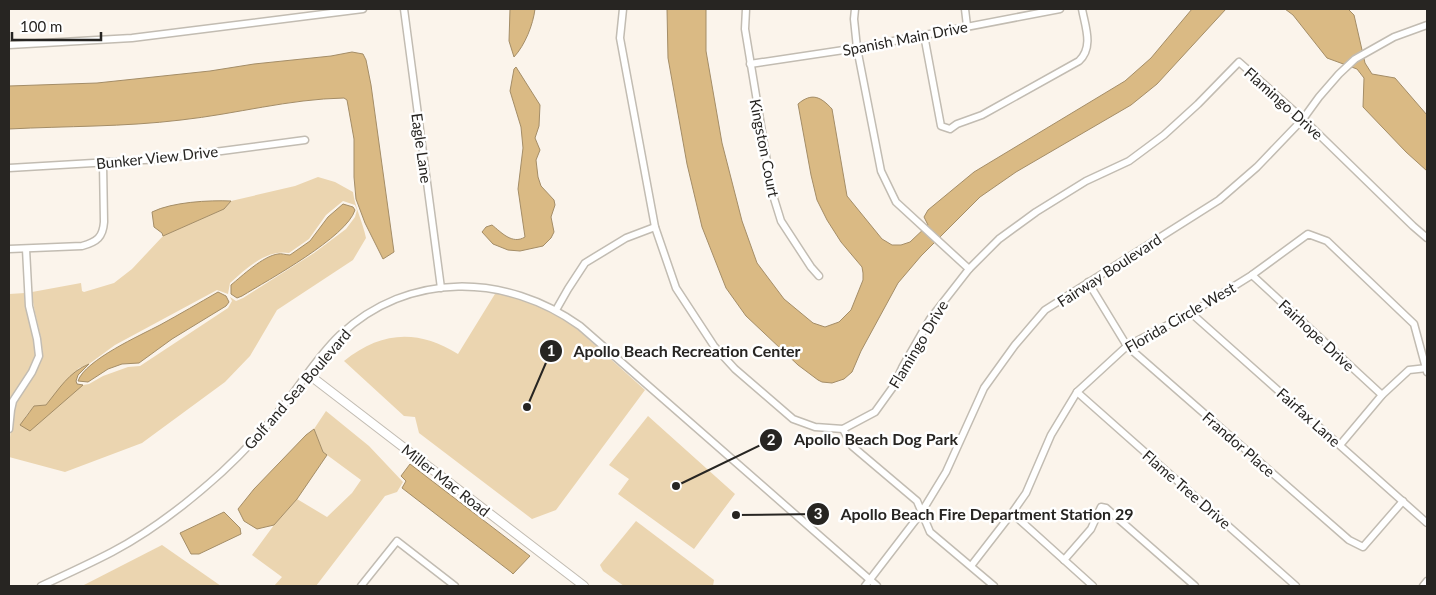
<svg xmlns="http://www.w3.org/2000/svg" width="1436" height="595" font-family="Lato,sans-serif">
<rect width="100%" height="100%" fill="#fbf4eb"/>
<!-- green -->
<g fill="#ebd5b0" fill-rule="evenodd">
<path d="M318,177L335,182L353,192C355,207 363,223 366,238L353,260L277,310L250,356L225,382L142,443L65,472L9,457C9,443 12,412 17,400C23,388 39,367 42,356C45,343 32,309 32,292L81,283L82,291L84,292L114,283L132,269L163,236L224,209L231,201L295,186ZM343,201L355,205L357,210L355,217L346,229L314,253L243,298L236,301L230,297L232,301L228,308L140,366L128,367L103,376L89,384L83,385L66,398L25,417L34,406L46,405L79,368L89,364L115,345L217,290L228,294L230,283C246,269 266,249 289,253L309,239L326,215Z"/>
<path d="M498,289L556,310L645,390L556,510L532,519L419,433L415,417L404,416L344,361C381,331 418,329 458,354Z"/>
<polygon points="25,293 36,356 29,371 16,390 9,406 9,294"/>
<polygon points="326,411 369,446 403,482 397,492 385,496 316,586 274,586 282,577 252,555 274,525 297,499 327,517 352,493 361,480 323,452 314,429"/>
<polygon points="648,416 735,494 694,549 618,494 629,479 609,465"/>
<polygon points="636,521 714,580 713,586 624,586 603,571 600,565"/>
<polygon points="162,545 221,586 82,586"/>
</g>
<!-- water -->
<g fill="#daba84" stroke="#a48d67">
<path d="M510,9H535C533,25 525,45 514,57L509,41Z"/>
<path d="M667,9H706V51L722,143L742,221L757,263L784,299L813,323L825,327L839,322L851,310L863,280V273L862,267L841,242L827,220L817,200L811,175L798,104C812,92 821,97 832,109L847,196L882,239L892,245H901L910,242L928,225L924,217L928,210L974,172L1125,81L1151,58L1192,9H1226L1157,84L1131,105L1016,172L980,197L921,256L898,283L861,351L852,372L844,379L832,383L822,382L818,380L798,365L746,316L726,288L702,227L687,164L668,58Z"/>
<polygon points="1285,9 1348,9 1354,15 1365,63 1372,74 1395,78 1427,115 1427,171 1406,152 1363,107 1364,78 1357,69 1327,58 1293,15"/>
<path d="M352,52L363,54L366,60L371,85L394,252L383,259L365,223L356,199L354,177V139L347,100L344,98C289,99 236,114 181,120C124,127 66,126 9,129V86L97,83L210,71L254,64L331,56Z"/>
<path d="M516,67L540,105L539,126L535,138L540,150L536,160L538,177L541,186L554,200L555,205L551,217L554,232L551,238L543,246L520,251L508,250L493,244L482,232L486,227L492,225C501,232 512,245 525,237L518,189L523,148L521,127L510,91L514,69Z"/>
<path d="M231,201L224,209L163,236L162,233L154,227L152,212C172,202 209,200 231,201Z"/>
<path d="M343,204L353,207L355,210C347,237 268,280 242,296L237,298L231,294V285C242,276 263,256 278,254C281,253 286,255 290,255L310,241L328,217Z"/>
<path d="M218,292L226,296L229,302L226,306L172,339L139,363L122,364L108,369L88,382L78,381C85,360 141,335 160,325C180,314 199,303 218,292Z"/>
<path d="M89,364L78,375L76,381L77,384L83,385L30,431L20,425L34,406L46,405C59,389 69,372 89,364Z"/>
<polygon points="314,429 323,452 327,455 297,499 274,525 257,529 244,521 238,509 254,489 306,435"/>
<polygon points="410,464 530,556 513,574 511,572 402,488 406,481 401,476"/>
<polygon points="224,512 240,528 241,534 199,554 191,554 180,533"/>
</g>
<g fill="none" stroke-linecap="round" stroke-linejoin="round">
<defs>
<g id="minor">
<polyline points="404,9 441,288"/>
<polyline points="623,9 620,38 655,227 676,288 714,346 735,369 793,419 815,427 843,429 875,412 893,387 903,366 930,319 969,269 999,239 1036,212 1086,181 1129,161 1164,135 1198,104 1239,62 1303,119 1413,226 1427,238"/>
<polyline points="746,9 745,29 772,192 781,221 811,267 819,276"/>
<polyline points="855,9 854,19 857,48 881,171 896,202 969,269"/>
<polyline points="965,9 967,26"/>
<path d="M924,35L941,126L950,129L957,124L982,115L1079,61C1094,47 1085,26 1082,9"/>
<polyline points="9,45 132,38 363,9"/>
<polyline points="750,64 857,48 1060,9"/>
<polyline points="9,168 161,159 305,140"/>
<path d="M9,249L82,246C97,242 103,237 104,222L103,163"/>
<polyline points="1252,275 1382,395"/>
<polyline points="1088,282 1127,346 1349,540 1363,547 1403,501"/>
<polyline points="556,310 568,289 585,263 626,238 655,227"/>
<polyline points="1191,313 1427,523"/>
<polyline points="1077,392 1296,586"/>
<polyline points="9,429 11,410 13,401 32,372 39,356 37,339 29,306 26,249"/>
<polyline points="843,429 852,446 917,501 930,532 994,586"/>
<polyline points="1340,445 1382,395 1409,370 1427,368"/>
<polyline points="1012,513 1093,586"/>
<polyline points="1064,560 1091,529 1101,507 1106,508 1195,586"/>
<polyline points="971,566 1012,513 1026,493 1051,435 1077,392 1127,346 1191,313 1252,275 1308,234 1327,241 1414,324 1427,372"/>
<path d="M41,586C65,575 89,564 112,552C152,531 189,502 222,472C247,449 270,423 291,396C306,376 321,353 340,335C409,271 506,273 580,326L877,586"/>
<polyline points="361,586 397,541 455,586"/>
<polyline points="865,586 921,513 946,472 984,388 1015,345 1045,310 1219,200 1257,167 1303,119 1319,97 1339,74 1355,59 1394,37 1427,25"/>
<polyline points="1423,586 1427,581"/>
</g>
<polyline id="tertiary" points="308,374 584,586"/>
</defs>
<!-- minor casing -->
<use href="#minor" stroke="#c2bcb2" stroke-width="9"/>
<!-- tertiary casing -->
<use href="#tertiary" stroke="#c2bcb2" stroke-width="10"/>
<!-- minor -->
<use href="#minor" stroke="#fff" stroke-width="6"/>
<!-- tertiary -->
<use href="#tertiary" stroke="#fff" stroke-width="8"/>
</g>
<g text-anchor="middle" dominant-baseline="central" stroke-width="5" stroke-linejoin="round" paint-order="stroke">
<!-- street labels -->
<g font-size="15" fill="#272522" stroke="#fff">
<text transform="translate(905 38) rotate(-11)">Spanish Main Drive</text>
<text transform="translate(1284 103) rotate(42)">Flamingo Drive</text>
<text transform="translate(422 148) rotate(82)">Eagle Lane</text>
<text transform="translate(765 148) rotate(79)">Kingston Court</text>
<text transform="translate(157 157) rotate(-6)">Bunker View Drive</text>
<text transform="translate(1109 270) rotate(-33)">Fairway Boulevard</text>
<text transform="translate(1180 317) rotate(-30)">Florida Circle West</text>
<text transform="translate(1317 335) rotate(43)">Fairhope Drive</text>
<text transform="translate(918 344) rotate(-59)">Flamingo Drive</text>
<text transform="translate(297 389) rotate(-49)">Golf and Sea Boulevard</text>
<text transform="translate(1309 417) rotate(42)">Fairfax Lane</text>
<text transform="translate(1239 444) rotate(41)">Frandor Place</text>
<text transform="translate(446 480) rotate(38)">Miller Mac Road</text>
<text transform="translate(1187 489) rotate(41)">Flame Tree Drive</text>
</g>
</g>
<!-- callouts -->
<path fill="none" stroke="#272522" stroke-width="2" d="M527 407L551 351M676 486L771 440M736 515L818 514"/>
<g fill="#272522" stroke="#fff" stroke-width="2">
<circle cx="527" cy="407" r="5"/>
<circle cx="676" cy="486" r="5"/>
<circle cx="736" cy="515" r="5"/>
<circle cx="551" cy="351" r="12"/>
<circle cx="771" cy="440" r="12"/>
<circle cx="818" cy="514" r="12"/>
</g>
<g font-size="15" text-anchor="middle" font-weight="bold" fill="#fff">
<text x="551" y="356">1</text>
<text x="771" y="445">2</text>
<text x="818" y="519">3</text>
</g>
<g font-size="16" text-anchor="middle" font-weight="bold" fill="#272522" stroke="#fff" stroke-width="5" stroke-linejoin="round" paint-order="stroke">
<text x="687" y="357">Apollo Beach Recreation Center</text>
<text x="876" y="445">Apollo Beach Dog Park</text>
<text x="987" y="520">Apollo Beach Fire Department Station 29</text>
</g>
<!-- border -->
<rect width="1436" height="595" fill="none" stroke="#272522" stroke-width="20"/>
<!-- scale -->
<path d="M12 32v8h89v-8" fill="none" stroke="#272522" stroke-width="2.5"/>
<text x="20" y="32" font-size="15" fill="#272522" stroke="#ffffff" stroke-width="4" paint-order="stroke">100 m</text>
</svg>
